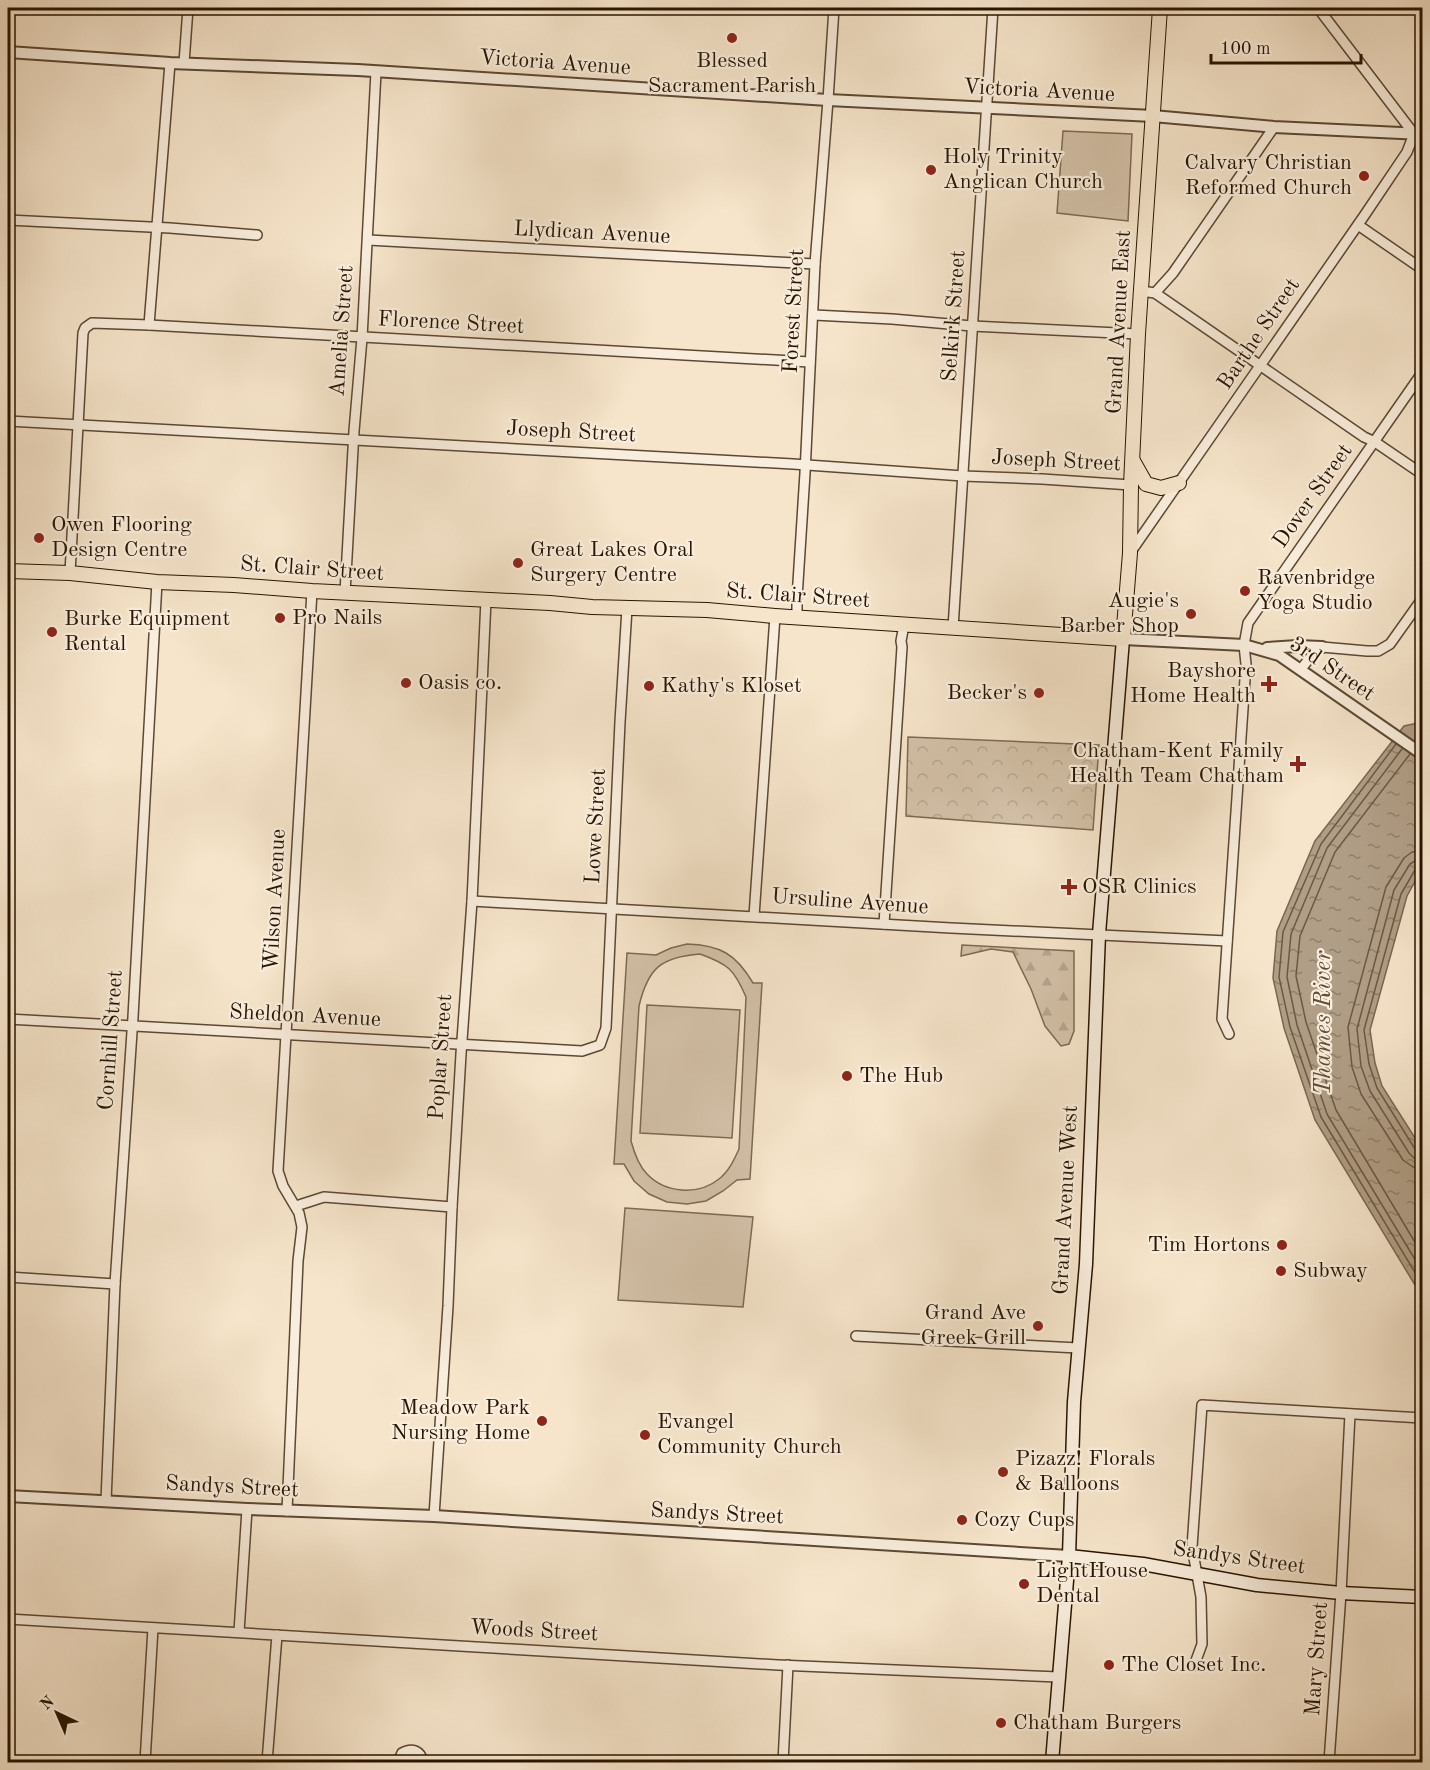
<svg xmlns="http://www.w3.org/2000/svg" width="1430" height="1770" font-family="'Old Standard TT',serif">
<defs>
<pattern id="forest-firs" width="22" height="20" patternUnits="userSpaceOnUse" patternTransform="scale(1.5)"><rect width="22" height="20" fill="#d3c1a8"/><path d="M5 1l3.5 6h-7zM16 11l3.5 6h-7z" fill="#b5a58f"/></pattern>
<pattern id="park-crowns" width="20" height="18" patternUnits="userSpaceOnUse" patternTransform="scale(1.5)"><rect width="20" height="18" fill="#d3c1a8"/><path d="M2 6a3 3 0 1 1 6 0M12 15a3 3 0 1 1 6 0" fill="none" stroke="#b5a58f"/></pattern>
<pattern id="water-ripples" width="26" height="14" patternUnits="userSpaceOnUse" patternTransform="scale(1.5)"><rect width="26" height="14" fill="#b09e86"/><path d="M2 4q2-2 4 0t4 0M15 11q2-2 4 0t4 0" fill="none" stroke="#8f806b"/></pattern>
</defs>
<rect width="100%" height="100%" fill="#f6e5cb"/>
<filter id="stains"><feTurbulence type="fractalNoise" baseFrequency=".00333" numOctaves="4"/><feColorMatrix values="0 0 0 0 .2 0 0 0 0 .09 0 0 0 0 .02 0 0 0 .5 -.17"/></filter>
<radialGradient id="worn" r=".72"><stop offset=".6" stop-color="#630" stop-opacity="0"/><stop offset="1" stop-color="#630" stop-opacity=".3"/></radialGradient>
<!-- forest -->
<polygon fill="url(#forest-firs)" stroke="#7e6a54" stroke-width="1.5" points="962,945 1074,951 1074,1031 1069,1044 1061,1046 1045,1026 1031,989 1013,952 991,949 961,956"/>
<!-- park -->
<polygon fill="url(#park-crowns)" stroke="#7e6a54" stroke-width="1.5" points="908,737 1099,745 1093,830 906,816"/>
<!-- garden -->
<g fill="#d3c1a8" stroke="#7e6a54" stroke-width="1.5" fill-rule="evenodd">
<polygon points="1063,131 1132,134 1128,221 1057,213"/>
<path d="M687,944C720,945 736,954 753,983H762L750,1179L737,1180L723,1191L706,1201L687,1204L667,1202L649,1194L634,1181L624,1164H614L627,953L656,955L671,948ZM700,954C728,964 734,969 746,997L739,1149C734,1160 729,1171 719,1179C698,1196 665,1193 647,1174C638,1165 634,1152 631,1141L639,1006C648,968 661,957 700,954Z"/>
<polygon points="647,1005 740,1010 732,1138 640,1133"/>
<polygon points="625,1208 753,1217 743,1307 618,1300"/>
</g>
<!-- water -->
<polygon fill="url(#water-ripples)" stroke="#7a6750" stroke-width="1.5" points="1422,720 1422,869 1407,896 1370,1030 1375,1063 1382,1086 1422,1149 1422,1294 1415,1285 1315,1120 1284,1028 1273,978 1277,931 1315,841 1404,726 1418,723"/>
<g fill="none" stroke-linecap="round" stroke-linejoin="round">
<!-- shore -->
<g stroke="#6c5943" stroke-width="1.5">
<polyline points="1396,744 1321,844 1283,932 1279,977 1290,1027 1321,1117 1422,1284"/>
<polyline points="1402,749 1327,848 1291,934 1287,977 1297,1025 1327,1114 1422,1271"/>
<polyline points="1410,754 1335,852 1300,936 1296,976 1306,1022 1336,1110 1422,1254"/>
<polyline points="1422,851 1412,852 1404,858 1386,887 1348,1027 1352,1067 1361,1094 1403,1160 1413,1167 1422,1168"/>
<polyline points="1422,860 1415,861 1410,864 1394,890 1357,1029 1361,1066 1370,1091 1409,1153 1414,1158 1422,1159"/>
<polyline points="1422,867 1415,870 1401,894 1364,1030 1369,1064 1377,1088 1415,1149 1422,1152"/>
</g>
<defs>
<g id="minor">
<polyline points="184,63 188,8"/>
<polyline points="8,220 170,228 257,235"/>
<polyline points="1358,225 1422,269"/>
<polyline points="368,240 815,264"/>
<polyline points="1141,291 1155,293 1364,437 1375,442 1422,474"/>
<polyline points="1155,293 1173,273 1274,127"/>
<polyline points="814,315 892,319 972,326 1138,334"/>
<polyline points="149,325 170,63"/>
<polyline points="8,421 793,464 963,476 1042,479 1131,485"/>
<polyline points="1130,553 1364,216 1407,152 1414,134 1318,8"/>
<polyline points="70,573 83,333 85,328 92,323 149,325 810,362"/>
<polyline points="345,593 354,431 362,338 376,72"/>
<polyline points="797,617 797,598 805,473 815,264 828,100 834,8"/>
<polyline points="953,628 993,8"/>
<polyline points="1301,669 1313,654 1322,647 1367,651 1378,651 1390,644 1422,599"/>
<polyline points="472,901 951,928 1227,941"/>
<polyline points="754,916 775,616"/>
<polyline points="884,924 902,647 901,641 904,625"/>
<polyline points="8,1019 582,1051 600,1045 606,1028 620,722 627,608"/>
<polyline points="1229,1034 1222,1019 1246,664 1244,645 1248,623 1422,373"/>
<polyline points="296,1206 324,1197 452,1207"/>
<polyline points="8,1277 115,1284"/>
<polyline points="856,1336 1078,1348"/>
<polyline points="106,1501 115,1284 133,1017 157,582"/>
<polyline points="287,1511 298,1261 302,1227 299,1213 283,1186 278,1171 312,591"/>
<polyline points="434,1516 448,1306 452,1207 461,1054 472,901 486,600"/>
<polyline points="8,1619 778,1665 1058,1677"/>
<polyline points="239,1632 247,1509"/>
<polyline points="1194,1666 1202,1644 1201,1597 1192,1547 1202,1405 1422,1418"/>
<polyline points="145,1762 153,1628"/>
<polyline points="267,1762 277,1635"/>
<path d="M398,1762L402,1753C412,1747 421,1751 423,1762"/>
<polyline points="783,1762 788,1665"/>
<polyline points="1329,1762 1341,1593 1350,1414"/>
</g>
<g id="tertiary">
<polyline points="8,52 170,63 358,70 828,100 1153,116 1274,127 1422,134"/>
<polyline points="1123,639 1244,645 1279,655 1422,754"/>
<polyline points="1267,648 1297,646 1322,647"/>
<polyline points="8,1496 247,1509 434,1516 1069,1556"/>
</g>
<g id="secondary">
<polyline points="1069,1556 1143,1564 1257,1585 1341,1593 1422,1597"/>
<polyline points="1052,1762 1069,1556 1074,1402 1086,1264 1099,934 1123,639"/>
</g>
<g id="primary">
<polyline points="1133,461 1146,484 1161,488 1179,483"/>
<polyline points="8,571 70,573 157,582 234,585 312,591 550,603 592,607 707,610 775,616 1123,639 1130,553 1131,485 1138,334 1160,8"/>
</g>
</defs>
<!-- minor casing -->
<use href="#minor" stroke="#5c4833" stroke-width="12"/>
<!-- tertiary casing -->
<use href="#tertiary" stroke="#5c4833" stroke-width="14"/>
<!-- secondary casing -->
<use href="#secondary" stroke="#281400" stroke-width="15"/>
<!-- primary casing -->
<use href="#primary" stroke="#281400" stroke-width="16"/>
<!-- minor -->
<use href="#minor" stroke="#f9eedd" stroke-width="9"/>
<!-- tertiary -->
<use href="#tertiary" stroke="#f9eedd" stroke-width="10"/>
<!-- secondary -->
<use href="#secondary" stroke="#f9eedd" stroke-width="12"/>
<!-- primary -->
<use href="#primary" stroke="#f6e5cb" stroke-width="14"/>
</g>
<!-- markers -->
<g fill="#8f2418" stroke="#f9eedd" stroke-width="2">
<circle cx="732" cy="38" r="6"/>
<circle cx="931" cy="170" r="6"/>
<circle cx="1364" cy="176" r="6"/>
<circle cx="39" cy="538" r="6"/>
<circle cx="518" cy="563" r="6"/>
<circle cx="1245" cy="591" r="6"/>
<circle cx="1191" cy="614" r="6"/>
<circle cx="280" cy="618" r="6"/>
<circle cx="52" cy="632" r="6"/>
<circle cx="406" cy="683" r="6"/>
<path d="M1266 675h6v6h6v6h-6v6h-6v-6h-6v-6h6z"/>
<circle cx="649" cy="686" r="6"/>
<circle cx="1039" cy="693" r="6"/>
<path d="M1295 755h6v6h6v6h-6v6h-6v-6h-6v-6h6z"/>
<path d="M1066 878h6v6h6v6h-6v6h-6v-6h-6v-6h6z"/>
<circle cx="847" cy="1076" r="6"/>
<circle cx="1282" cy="1245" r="6"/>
<circle cx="1281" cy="1271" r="6"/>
<circle cx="1038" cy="1326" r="6"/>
<circle cx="542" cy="1421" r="6"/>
<circle cx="645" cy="1435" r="6"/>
<circle cx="1003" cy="1472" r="6"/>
<circle cx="962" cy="1520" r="6"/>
<circle cx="1024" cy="1584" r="6"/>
<circle cx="1109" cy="1665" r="6"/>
<circle cx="1001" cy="1723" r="6"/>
</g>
<g text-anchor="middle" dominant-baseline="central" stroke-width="4.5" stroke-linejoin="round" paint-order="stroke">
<!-- poi labels -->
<g font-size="22" fill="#281400" stroke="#f9eedd" text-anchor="start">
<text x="732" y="61" text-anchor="middle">Blessed<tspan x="732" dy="25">Sacrament Parish</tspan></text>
<text x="943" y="157">Holy Trinity<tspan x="943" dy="25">Anglican Church</tspan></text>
<text x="1352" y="163" text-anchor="end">Calvary Christian<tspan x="1352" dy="25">Reformed Church</tspan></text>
<text x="51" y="525">Owen Flooring<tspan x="51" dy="25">Design Centre</tspan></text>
<text x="530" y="550">Great Lakes Oral<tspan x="530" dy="25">Surgery Centre</tspan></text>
<text x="1257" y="578">Ravenbridge<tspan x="1257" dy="25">Yoga Studio</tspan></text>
<text x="1179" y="601" text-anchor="end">Augie's<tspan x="1179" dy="25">Barber Shop</tspan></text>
<text x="292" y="618">Pro Nails</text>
<text x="64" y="619">Burke Equipment<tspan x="64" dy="25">Rental</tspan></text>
<text x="1256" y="671" text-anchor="end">Bayshore<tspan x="1256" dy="25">Home Health</tspan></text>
<text x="418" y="683">Oasis co.</text>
<text x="661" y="686">Kathy's Kloset</text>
<text x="1027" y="693" text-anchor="end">Becker's</text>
<text x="1284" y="751" text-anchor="end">Chatham-Kent Family<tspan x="1284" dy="25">Health Team Chatham</tspan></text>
<text x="1082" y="887">OSR Clinics</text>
<text x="859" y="1076">The Hub</text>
<text x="1270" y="1245" text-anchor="end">Tim Hortons</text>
<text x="1293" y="1271">Subway</text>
<text x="1026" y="1313" text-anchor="end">Grand Ave<tspan x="1026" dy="25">Greek Grill</tspan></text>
<text x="530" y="1408" text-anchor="end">Meadow Park<tspan x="530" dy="25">Nursing Home</tspan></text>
<text x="657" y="1422">Evangel<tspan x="657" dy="25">Community Church</tspan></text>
<text x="1015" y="1459">Pizazz! Florals<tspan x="1015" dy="25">&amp; Balloons</tspan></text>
<text x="974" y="1520">Cozy Cups</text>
<text x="1036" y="1571">LightHouse<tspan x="1036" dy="25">Dental</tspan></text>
<text x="1121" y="1665">The Closet Inc.</text>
<text x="1013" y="1723">Chatham Burgers</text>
</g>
<!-- street labels -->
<g font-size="22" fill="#281400" stroke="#f9eedd">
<text transform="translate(555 63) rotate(4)">Victoria Avenue</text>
<text transform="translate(1039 91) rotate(3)">Victoria Avenue</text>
<text transform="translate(592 233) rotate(3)">Llydican Avenue</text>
<text transform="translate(794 311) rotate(-87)">Forest Street</text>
<text transform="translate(954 316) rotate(-86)">Selkirk Street</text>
<text transform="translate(1119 322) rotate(-87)">Grand Avenue East</text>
<text transform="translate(451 323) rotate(3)">Florence Street</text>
<text transform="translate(342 331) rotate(-86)">Amelia Street</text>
<text transform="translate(1259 334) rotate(-56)">Barthe Street</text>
<text transform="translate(571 432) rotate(3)">Joseph Street</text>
<text transform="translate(1056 461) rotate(3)">Joseph Street</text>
<text transform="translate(1313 496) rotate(-55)">Dover Street</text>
<text transform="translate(312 569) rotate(4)">St. Clair Street</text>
<text transform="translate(798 596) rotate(4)">St. Clair Street</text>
<text transform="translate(1332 669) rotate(34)">3rd Street</text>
<text transform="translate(596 826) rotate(-87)">Lowe Street</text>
<text transform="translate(275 900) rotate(-87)">Wilson Avenue</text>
<text transform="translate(850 902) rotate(4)">Ursuline Avenue</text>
<text transform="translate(305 1016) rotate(3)">Sheldon Avenue</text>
<text transform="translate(111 1040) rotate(-86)">Cornhill Street</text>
<text transform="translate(441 1057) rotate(-86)">Poplar Street</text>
<text transform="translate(1066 1200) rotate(-87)">Grand Avenue West</text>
<text transform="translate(232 1487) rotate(3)">Sandys Street</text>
<text transform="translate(717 1514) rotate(3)">Sandys Street</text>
<text transform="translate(1239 1558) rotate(8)">Sandys Street</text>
<text transform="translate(534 1631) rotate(3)">Woods Street</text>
<text transform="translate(1317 1659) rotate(-86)">Mary Street</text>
</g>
<!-- water labels -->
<g font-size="24" font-style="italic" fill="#5e4b36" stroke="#f9eedd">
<text transform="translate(1324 1023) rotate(-90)">Thames River</text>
</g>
</g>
<!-- margin -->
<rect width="1430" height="1770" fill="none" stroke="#f6e5cb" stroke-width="30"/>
<rect x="9" y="9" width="1412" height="1752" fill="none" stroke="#281400" stroke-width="3"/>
<rect x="15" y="15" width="1400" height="1740" fill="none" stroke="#281400" stroke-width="1.5"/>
<!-- north arrow -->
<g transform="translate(57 1713) rotate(316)" stroke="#f9eedd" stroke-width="4.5" paint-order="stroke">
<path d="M0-4.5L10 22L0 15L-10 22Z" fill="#281400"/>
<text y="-9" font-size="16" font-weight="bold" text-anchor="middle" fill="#281400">N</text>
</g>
<!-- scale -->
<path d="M1211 54v9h150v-9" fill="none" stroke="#281400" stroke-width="3"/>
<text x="1220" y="54" font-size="18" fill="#281400" stroke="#f9eedd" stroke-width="4.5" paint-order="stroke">100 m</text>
<rect width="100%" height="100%" filter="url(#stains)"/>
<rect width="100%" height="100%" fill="url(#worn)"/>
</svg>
